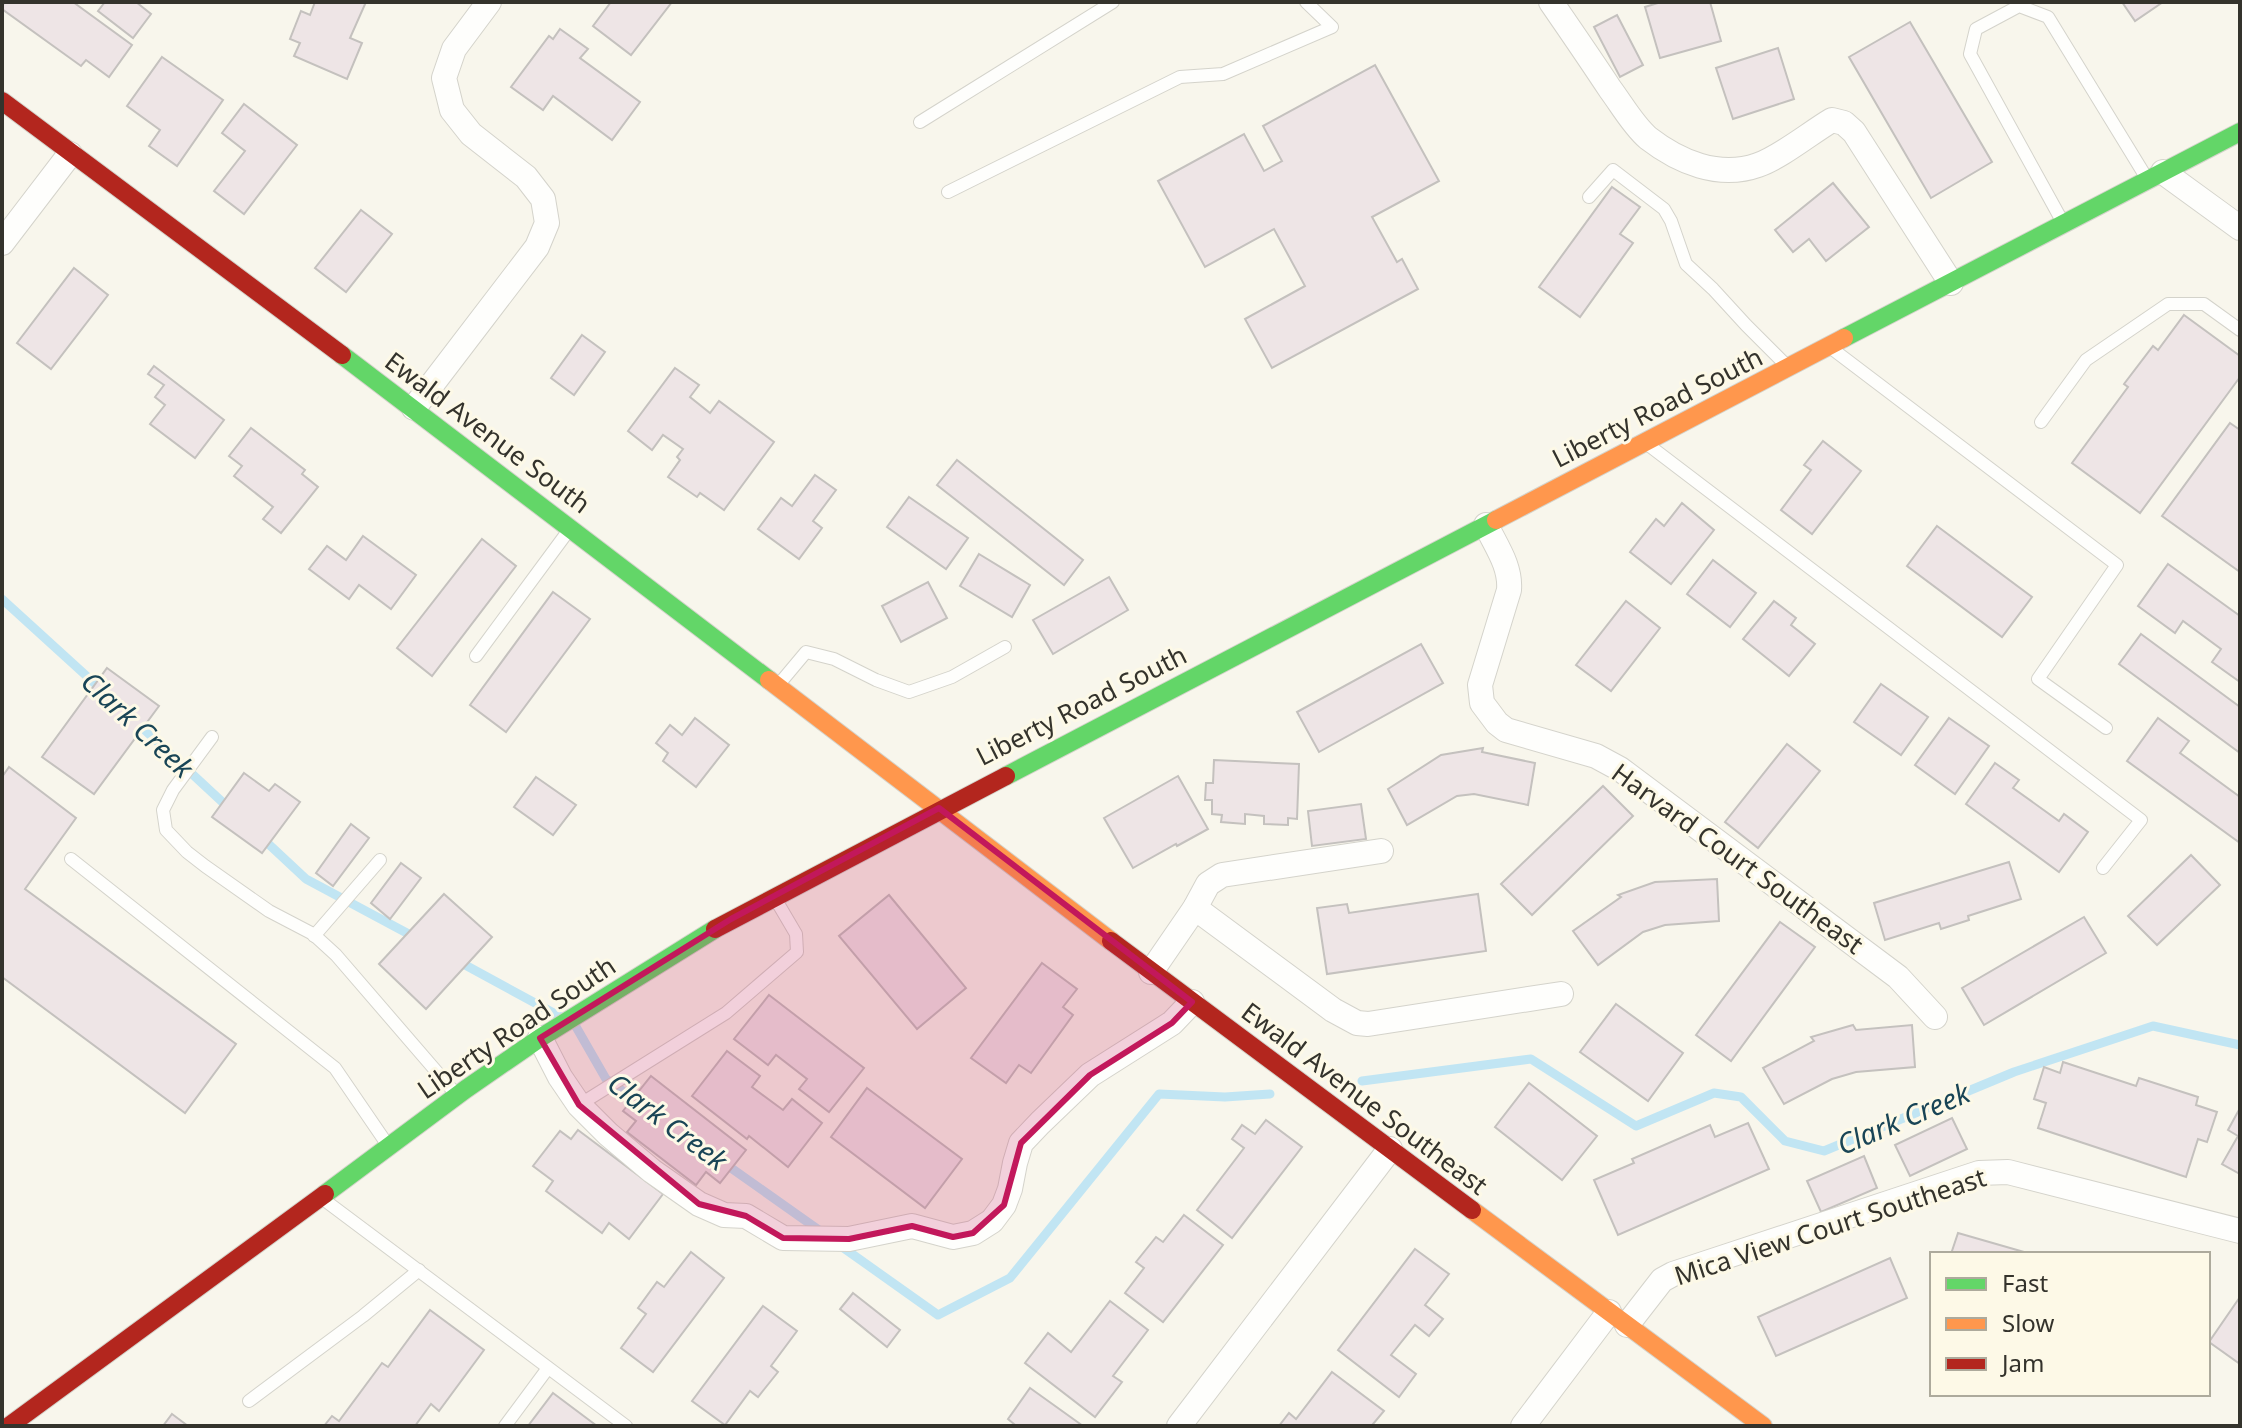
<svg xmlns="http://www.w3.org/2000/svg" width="2242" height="1428" font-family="'Noto Sans',sans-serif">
<rect width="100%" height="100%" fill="#f8f6ec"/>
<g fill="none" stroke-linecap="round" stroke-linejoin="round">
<!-- stream -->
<g stroke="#c1e5f3" stroke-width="9">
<polyline points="2,599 103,691"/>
<polyline points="134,720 232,811"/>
<polyline points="261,837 306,879 418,939"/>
<polyline points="456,960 559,1016"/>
<polyline points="575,1025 606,1079 640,1104"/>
<polyline points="1362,1081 1531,1059 1636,1126 1714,1093 1741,1097 1785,1141 1824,1151 2014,1072 2153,1026 2240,1045"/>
<polyline points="724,1163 823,1233"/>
<polyline points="838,1244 938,1315 1010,1278 1159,1094 1225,1097 1270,1094"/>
</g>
</g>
<!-- building -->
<g fill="#eee5e6" stroke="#c4c1be" stroke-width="2">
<polygon points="4,2 73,2 132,45 109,77 86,60 81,66 2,9"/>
<polygon points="105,2 136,2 151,14 133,38 98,11"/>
<polygon points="315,2 366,2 350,38 362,43 347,79 294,56 300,43 290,39 301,11 310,15"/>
<polygon points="611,2 672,2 631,55 593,26"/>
<polygon points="1661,2 1710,2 1721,41 1660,58 1645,7"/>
<polygon points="2122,2 2163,2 2135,21"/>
<polygon points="1617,15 1643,65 1620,77 1594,27"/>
<polygon points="1910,22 1992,162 1931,198 1849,57"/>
<polygon points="560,29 588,49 580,58 640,102 612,140 553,96 543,110 511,87 549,36 553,39"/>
<polygon points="1778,48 1794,99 1733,119 1716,68"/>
<polygon points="162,57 223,100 177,166 149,146 160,130 127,106"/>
<polygon points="1375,65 1439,181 1372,217 1397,262 1402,259 1418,289 1272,368 1245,319 1305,286 1274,229 1205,267 1158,181 1244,134 1264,171 1282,161 1263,126"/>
<polygon points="244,104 297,145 244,214 214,191 245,151 222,133"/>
<polygon points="1833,183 1869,227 1826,261 1809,239 1793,252 1775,230"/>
<polygon points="1612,187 1640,207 1620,234 1633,243 1580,317 1539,287"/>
<polygon points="361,210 392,234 346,292 315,268"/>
<polygon points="74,268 108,295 51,369 17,343"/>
<polygon points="2184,315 2240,356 2240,377 2140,513 2072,463 2128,387 2124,384 2153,346 2158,350"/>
<polygon points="582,335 605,352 574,395 551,378"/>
<polygon points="154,366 224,420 195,458 150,424 165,405 155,397 164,385 148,374"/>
<polygon points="675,368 699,385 690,397 710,413 719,401 774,442 724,510 700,493 697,497 668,477 680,460 677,457 683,449 663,435 652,450 628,431"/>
<polygon points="2230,423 2240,430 2240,572 2162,516"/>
<polygon points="251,428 305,470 302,474 318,487 281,533 263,519 273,507 234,476 242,466 229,456"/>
<polygon points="1823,441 1861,471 1812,534 1781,510 1811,470 1804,465"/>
<polygon points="957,460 1083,560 1064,585 937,485"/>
<polygon points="815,475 836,490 813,521 822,528 799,559 758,529 781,498 792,506"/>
<polygon points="909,497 968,538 946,569 887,527"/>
<polygon points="1682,503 1714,530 1671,584 1630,552 1656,519 1664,526"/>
<polygon points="1937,526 2032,597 2002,637 1907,566"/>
<polygon points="363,536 416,575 391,609 359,585 349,599 309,569 327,546 346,560"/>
<polygon points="482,539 516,566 432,676 397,648"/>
<polygon points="979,554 1030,585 1012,617 960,586"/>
<polygon points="1713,560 1756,593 1730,627 1687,594"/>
<polygon points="2168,564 2240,616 2240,682 2212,662 2221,649 2183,621 2175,633 2138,606"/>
<polygon points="1109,577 1128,610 1053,654 1033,620"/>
<polygon points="928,582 947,618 901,642 882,606"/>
<polygon points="553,592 590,619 506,732 470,705"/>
<polygon points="1626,601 1660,628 1611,691 1576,665"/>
<polygon points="1774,601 1796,618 1791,625 1815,644 1789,676 1743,639"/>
<polygon points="2141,634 2240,707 2240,753 2119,664"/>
<polygon points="1421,644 1443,683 1319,752 1297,712"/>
<polygon points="107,668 159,706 94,794 42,757"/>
<polygon points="1881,684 1928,717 1901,755 1854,722"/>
<polygon points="695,718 729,745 696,787 663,761 668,753 656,743 670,725 682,735"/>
<polygon points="1949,718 1989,746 1955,794 1915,765"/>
<polygon points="2158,718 2189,741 2180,753 2240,797 2240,843 2127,761"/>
<polygon points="1787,744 1820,771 1758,848 1725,822"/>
<polygon points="1483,748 1482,752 1535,763 1528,805 1474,794 1457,796 1407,825 1388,789 1441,755"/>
<polygon points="1214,760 1299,764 1297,819 1288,818 1288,825 1264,824 1264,816 1245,814 1245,824 1221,822 1222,815 1212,814 1212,800 1205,800 1206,783 1213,783"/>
<polygon points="1995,763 2019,780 2013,788 2059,821 2064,814 2088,832 2059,872 1966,804"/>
<polygon points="9,767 76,818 25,889 236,1044 185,1113 2,977 2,777"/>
<polygon points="244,773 269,791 275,784 300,802 262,853 212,817"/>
<polygon points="1178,776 1208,829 1177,846 1176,844 1133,868 1104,818"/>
<polygon points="536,777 576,805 553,835 514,807"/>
<polygon points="1603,786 1633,816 1532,915 1501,884"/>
<polygon points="1361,804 1366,839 1312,846 1308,811"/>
<polygon points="351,824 369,838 333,886 316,873"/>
<polygon points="2191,855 2220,885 2157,945 2128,916"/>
<polygon points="2009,862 2021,899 1968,916 1969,920 1941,929 1939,923 1885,940 1874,903"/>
<polygon points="401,863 421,878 390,919 371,903"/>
<polygon points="1717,879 1719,921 1665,925 1643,932 1598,965 1573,931 1621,897 1618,895 1655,882"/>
<polygon points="444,894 492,937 426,1009 379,964"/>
<polygon points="1478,894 1486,951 1327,974 1317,908 1347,904 1349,913"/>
<polygon points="889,895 966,988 917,1029 839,936"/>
<polygon points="2084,917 2106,953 1984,1025 1962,988"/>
<polygon points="1780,922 1815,947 1731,1061 1696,1035"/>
<polygon points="1042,963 1077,989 1063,1007 1073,1015 1031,1073 1019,1065 1006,1083 971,1058"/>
<polygon points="769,995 864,1068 829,1112 799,1089 807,1079 776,1055 768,1065 734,1039"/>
<polygon points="1616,1004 1683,1053 1648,1101 1580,1052"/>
<polygon points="1853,1025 1856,1030 1912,1025 1915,1067 1856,1072 1832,1079 1784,1104 1763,1068 1814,1041 1811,1037"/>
<polygon points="727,1051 760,1076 752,1087 783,1110 792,1099 822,1123 788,1167 749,1136 747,1139 692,1096"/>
<polygon points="2063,1062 2136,1086 2139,1078 2198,1097 2196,1105 2217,1112 2207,1142 2198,1139 2186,1177 2038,1128 2046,1103 2034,1099 2044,1067 2060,1073"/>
<polygon points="651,1076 746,1150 720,1183 706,1172 696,1185 627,1132 636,1121 623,1111"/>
<polygon points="1529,1083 1597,1136 1562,1180 1495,1127"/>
<polygon points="867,1088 962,1159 925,1208 831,1137"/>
<polygon points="2240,1108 2240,1174 2222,1164 2238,1136 2228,1130"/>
<polygon points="1952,1118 1967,1149 1910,1176 1895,1145"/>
<polygon points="1266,1120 1302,1147 1232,1238 1197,1210 1244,1148 1232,1139 1242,1125 1255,1134"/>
<polygon points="1748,1123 1769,1169 1618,1235 1594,1180 1634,1163 1632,1159 1710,1125 1715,1137"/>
<polygon points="578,1130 663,1194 629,1239 609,1223 602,1233 546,1191 553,1181 533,1166 560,1131 571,1139"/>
<polygon points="1864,1156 1877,1188 1821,1212 1807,1181"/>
<polygon points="1184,1215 1223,1245 1163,1322 1125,1293 1144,1268 1136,1262 1156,1237 1163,1242"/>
<polygon points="1958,1233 2031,1254 1951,1254"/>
<polygon points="1415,1249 1449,1274 1425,1305 1443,1319 1429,1336 1415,1325 1391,1355 1416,1374 1399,1397 1338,1350"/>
<polygon points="691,1252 724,1278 653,1372 621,1348 646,1314 638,1308 657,1282 664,1287"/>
<polygon points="1890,1258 1907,1298 1776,1356 1758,1317"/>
<polygon points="853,1293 900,1330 887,1347 840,1309"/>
<polygon points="2240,1297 2240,1364 2209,1342"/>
<polygon points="1110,1301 1148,1330 1113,1376 1122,1382 1095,1417 1025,1363 1048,1333 1071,1352"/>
<polygon points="763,1306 797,1331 771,1366 778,1372 758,1397 750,1391 725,1425 692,1401"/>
<polygon points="430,1310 484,1350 439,1411 431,1404 415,1426 324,1426 332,1416 339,1421 382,1363 388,1367"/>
<polygon points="1332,1372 1384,1411 1373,1424 1375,1426 1279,1426 1289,1413 1296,1419"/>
<polygon points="1030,1388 1083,1426 1012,1426 1014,1424 1008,1419"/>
<polygon points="553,1393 597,1426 528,1426"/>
<polygon points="172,1414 188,1426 163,1426"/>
</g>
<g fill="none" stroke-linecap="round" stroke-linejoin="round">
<defs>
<g id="lane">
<polyline points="920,122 1113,2"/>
<polyline points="948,192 1180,77 1223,74 1332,27 1306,2"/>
<polyline points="1589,197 1613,170 1664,209 1671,221 1686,264 1713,289 1746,325 1784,363"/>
<polyline points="2061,219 1970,54 1976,29 2019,6 2048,17 2146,177"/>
<polyline points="1835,351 2117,565 2038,679 2106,728"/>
<polyline points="2041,422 2086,360 2168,304 2204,304 2240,330"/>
<polyline points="1651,447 2141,820 2103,868"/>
<polyline points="476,656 569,530"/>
<polyline points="780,683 806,652 834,659 876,680 909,692 952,677 1005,647"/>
<polyline points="212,737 173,790 163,810 166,830 187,852 205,866 269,911 313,934 336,955 455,1093"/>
<polyline points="71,859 335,1068 387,1144"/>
<polyline points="314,936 380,860"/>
<polyline points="579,1105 726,1013 797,952 796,934 776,900"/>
<polyline points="323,1199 626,1426"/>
<polyline points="249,1401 363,1316 419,1270"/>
<polyline points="505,1426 548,1368"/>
</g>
<g id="street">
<path d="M1551,2C1571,31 1591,60 1610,89C1622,105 1633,125 1648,138C1679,162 1719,179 1758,165C1781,157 1810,133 1832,120L1844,123L1854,132L1951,283"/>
<polyline points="2163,172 2240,228"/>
<polyline points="2,243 70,154"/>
<polyline points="414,408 537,247 547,223 543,199 526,177 471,134 452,110 444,78 454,49 489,2"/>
<path d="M1486,525C1496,546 1511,566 1509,590L1480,685L1482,703L1497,723L1506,730L1596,756L1620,769L1898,977L1935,1017"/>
<polyline points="1195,908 1333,1010 1357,1023 1368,1024 1561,994"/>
<polyline points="1151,972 1195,908 1208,884 1222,875 1381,851"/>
<polyline points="540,1038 560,1077 579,1105 608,1134 652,1171 699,1204 724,1215 746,1216 783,1238 849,1239 912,1226 953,1237 973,1233 992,1221 1004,1205 1010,1189 1015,1163 1021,1143 1040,1123 1090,1075 1172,1023 1192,1002"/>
<polyline points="1627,1325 1662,1280 1673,1274 1979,1173 2008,1172 2240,1231"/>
<polyline points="1179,1426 1390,1149"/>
<polyline points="1523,1426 1609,1312"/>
</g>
<g id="fast">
<polyline points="1844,338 2240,132"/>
<polyline points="342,355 769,680"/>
<polyline points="1006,776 1496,520"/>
<polyline points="325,1194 466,1089 540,1038 715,929"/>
</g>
<g id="slow">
<polyline points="1496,520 1844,338"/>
<polyline points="769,680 1111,941"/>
<polyline points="1472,1210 1763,1426"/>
</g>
<g id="jam">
<polyline points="2,101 342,355"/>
<polyline points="715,929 1006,776"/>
<polyline points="1111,941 1472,1210"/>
<polyline points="9,1426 325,1194"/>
</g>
</defs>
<!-- lane casing -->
<use href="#lane" stroke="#d4d3cb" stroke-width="14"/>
<!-- street casing -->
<use href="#street" stroke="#d4d3cb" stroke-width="26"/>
<!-- fast casing -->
<use href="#fast" stroke="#d4d3cb" stroke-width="20"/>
<!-- slow casing -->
<use href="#slow" stroke="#d4d3cb" stroke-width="20"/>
<!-- jam casing -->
<use href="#jam" stroke="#d4d3cb" stroke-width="20"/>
<!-- lane -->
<use href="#lane" stroke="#fefefc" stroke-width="12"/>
<!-- street -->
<use href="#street" stroke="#fefefc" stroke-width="24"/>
<!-- fast -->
<use href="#fast" stroke="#63d668" stroke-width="18"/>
<!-- slow -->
<use href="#slow" stroke="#ff974d" stroke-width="18"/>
<!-- jam -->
<use href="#jam" stroke="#b3261e" stroke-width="18"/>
</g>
<!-- marked area -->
<path fill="#c2185b" fill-opacity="0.2" stroke="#c2185b" stroke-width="6" stroke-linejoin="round" d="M939,808L1192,1002L1172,1023L1090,1075L1021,1143L1004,1205L973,1233L953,1237L912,1226L849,1239L783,1238L746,1216L699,1204L579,1105L540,1038L731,919Z"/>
<g text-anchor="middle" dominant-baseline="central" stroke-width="6" stroke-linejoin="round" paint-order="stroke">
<!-- street labels -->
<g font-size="26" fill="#34332c" stroke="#fdf9e7">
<text transform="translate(1657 407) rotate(-27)">Liberty Road South</text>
<text transform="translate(488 432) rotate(37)">Ewald Avenue South</text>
<text transform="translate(1081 705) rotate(-27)">Liberty Road South</text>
<text transform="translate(1738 858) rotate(36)">Harvard Court Southeast</text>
<text transform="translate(516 1027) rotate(-34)">Liberty Road South</text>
<text transform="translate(1365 1098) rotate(37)">Ewald Avenue Southeast</text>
<text transform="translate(1830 1226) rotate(-18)">Mica View Court Southeast</text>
</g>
<!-- water labels -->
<g font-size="28" font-style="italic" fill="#194556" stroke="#fdf9e7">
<text transform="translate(138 724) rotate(43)">Clark Creek</text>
<text transform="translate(1903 1118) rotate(-23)">Clark Creek</text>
<text transform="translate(668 1121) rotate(37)">Clark Creek</text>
</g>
</g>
<!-- border -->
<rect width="2242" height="1428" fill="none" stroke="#34332c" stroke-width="8"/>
<!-- legend -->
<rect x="1930" y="1252" width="280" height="144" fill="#fdf9e7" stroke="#adaa9c" stroke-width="2"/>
<rect x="1946" y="1278" width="40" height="12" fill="#63d668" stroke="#adaa9c" stroke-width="2"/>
<text x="2002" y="1292" font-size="24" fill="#34332c">Fast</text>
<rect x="1946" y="1318" width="40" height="12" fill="#ff974d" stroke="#adaa9c" stroke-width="2"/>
<text x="2002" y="1332" font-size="24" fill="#34332c">Slow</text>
<rect x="1946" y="1358" width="40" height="12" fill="#b3261e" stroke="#adaa9c" stroke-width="2"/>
<text x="2002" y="1372" font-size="24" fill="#34332c">Jam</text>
</svg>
